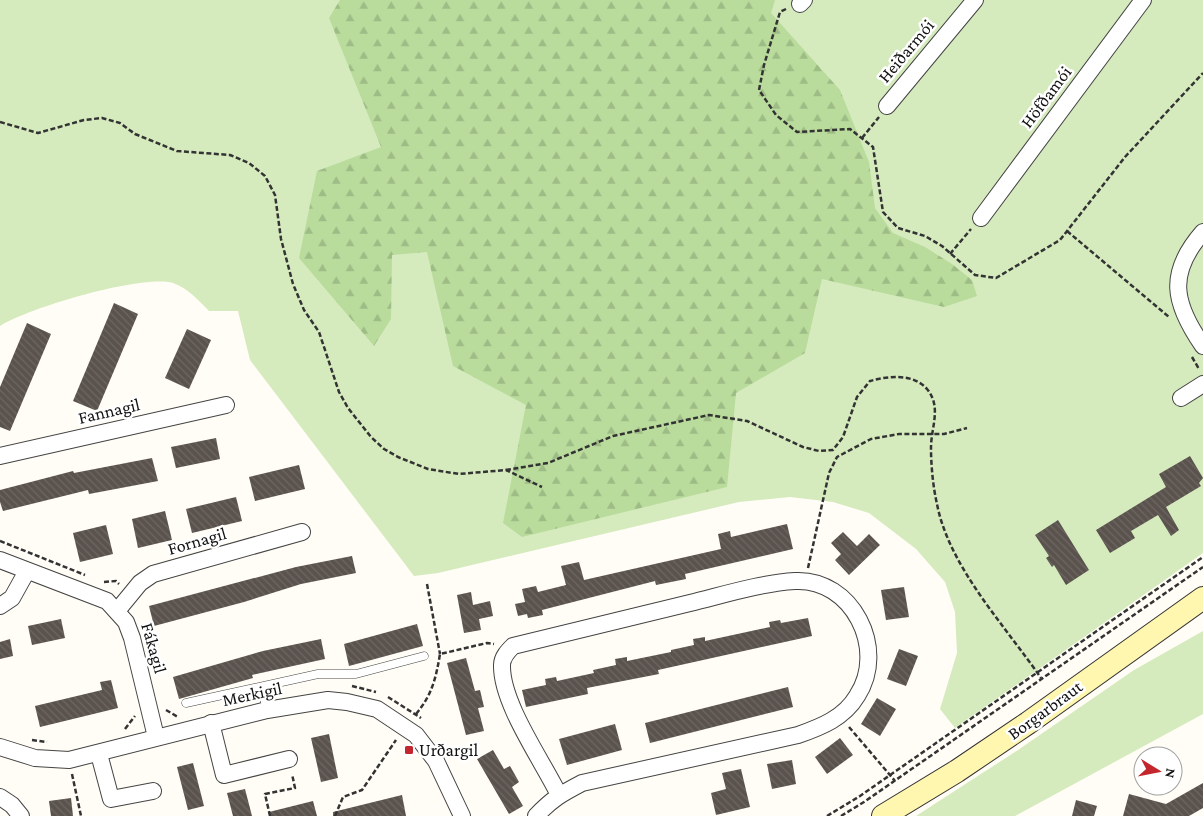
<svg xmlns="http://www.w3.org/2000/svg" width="1203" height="816" font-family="'Crimson Pro',serif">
<defs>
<pattern id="forest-firs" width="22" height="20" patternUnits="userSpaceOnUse" patternTransform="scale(1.25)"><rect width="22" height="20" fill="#b9dc9c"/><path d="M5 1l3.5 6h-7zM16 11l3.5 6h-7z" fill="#9ebc85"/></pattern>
<pattern id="building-back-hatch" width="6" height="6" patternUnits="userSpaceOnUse" patternTransform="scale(1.25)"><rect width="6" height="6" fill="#5a524d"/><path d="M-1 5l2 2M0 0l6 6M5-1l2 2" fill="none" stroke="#6d6662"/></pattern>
</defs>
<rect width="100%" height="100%" fill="#fffdf5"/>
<!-- grass -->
<g fill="#d5ebbd">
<path d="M0,0H1203V553L955,728L940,709L957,653L955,612L945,582L916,549L869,513L833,502L790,497L739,502L438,573L414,576L250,360L238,311H209C198,300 188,288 173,283C142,274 28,308 0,326Z"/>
<polygon points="1203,631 1203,714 1015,816 916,816 1018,750 1134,670"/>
</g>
<!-- forest -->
<polygon fill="url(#forest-firs)" points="340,0 775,0 771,13 840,90 869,162 875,208 893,233 925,247 952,264 972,280 977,296 944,307 822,279 805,353 736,393 727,487 522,537 503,523 526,405 453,366 427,252 392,255 391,319 374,346 299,258 317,171 381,147 329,18"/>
<!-- building -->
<g fill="url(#building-back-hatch)">
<polygon points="114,303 138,314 97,411 73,401"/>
<polygon points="27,323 51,334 10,431 0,427 0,387"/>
<polygon points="187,329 211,340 189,389 165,378"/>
<polygon points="216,438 220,459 176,468 171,447"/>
<polygon points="1190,456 1203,478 1199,483 1201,486 1166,507 1179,530 1171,536 1158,515 1131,531 1135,538 1110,553 1096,530 1166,487 1159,474"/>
<polygon points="152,458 158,481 89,494 88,490 3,511 0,502 0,490 73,471 74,473"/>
<polygon points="299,465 305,489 255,501 249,477"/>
<polygon points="236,497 242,521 192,533 186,509"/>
<polygon points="165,511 172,540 138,548 132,519"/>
<polygon points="1058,520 1089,570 1066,585 1054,565 1052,567 1046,558 1049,556 1035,535"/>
<polygon points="787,524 793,549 685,574 686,579 656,585 655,581 542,610 543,615 528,618 527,614 518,616 515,604 525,602 522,589 536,586 538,592 566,585 561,566 579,562 584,580 721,549 718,534 730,531 731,537"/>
<polygon points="106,525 113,554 80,562 73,533"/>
<polygon points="843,532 857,546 869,534 880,545 849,575 835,560 841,554 831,543"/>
<polygon points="352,556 356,573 301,584 244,602 154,626 149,606 296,567"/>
<polygon points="904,587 909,617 886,620 881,590"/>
<polygon points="471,592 473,605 490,601 493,616 479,619 481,630 464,633 457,595"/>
<polygon points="808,618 812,636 658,670 659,674 587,688 588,694 526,707 522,690 546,685 545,679 556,677 557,681 594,673 593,670 616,665 615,659 627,657 627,661 671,652 671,650 694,645 693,639 705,637 705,641 770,627 769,622 780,620 781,623"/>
<polygon points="61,619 65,638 32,645 28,626"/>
<polygon points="417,624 423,646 349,666 344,644"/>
<polygon points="10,639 13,656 0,659 0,642"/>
<polygon points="321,639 325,659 252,675 253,678 179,699 173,677 263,651"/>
<polygon points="899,649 918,656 906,686 887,679"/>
<polygon points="466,658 475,691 480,690 484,707 478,708 484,731 466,735 447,663"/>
<polygon points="111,680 118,708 40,727 35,706 102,690 100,682"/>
<polygon points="788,687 793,707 650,743 645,723"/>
<polygon points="877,698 896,709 880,736 861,724"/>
<polygon points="615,724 622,750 567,765 559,739"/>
<polygon points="329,734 338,778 321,782 311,738"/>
<polygon points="840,738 853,755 827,774 815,757"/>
<polygon points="493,750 504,769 510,766 519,782 512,787 523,806 509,814 477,759"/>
<polygon points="792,760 796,784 772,789 767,764"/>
<polygon points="193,763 204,806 188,810 177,767"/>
<polygon points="741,769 750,807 716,815 711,793 726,789 722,773"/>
<polygon points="1203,783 1203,808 1189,816 1123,816 1129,794 1166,804"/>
<polygon points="245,789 252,816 233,816 227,793"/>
<polygon points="402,795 406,816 333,816 333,812"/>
<polygon points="71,798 73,816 51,816 49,801"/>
<polygon points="1076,800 1097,806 1094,816 1072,816"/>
<polygon points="313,801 317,816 270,816 269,812"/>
</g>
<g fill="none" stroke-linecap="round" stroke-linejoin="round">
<defs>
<g id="lane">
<polyline points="261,687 267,710"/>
<polyline points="186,703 318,674 356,674 424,656"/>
</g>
<g id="street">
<polyline points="800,4 804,0"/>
<polyline points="887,106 975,0"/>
<polyline points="981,218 1143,0"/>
<path d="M1203,232C1167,273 1173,303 1203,346"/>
<polyline points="1181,398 1203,384"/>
<polyline points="0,456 226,405"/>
<polyline points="0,560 107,601 126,622 132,638 156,737"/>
<polyline points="0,606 12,598 27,571"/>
<polyline points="117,611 140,583 153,574 302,532"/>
<polyline points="211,723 224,775 289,759"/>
<polyline points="0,747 35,758 69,760 267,710 328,700 347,702 377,709 416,735 436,761 462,816"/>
<polyline points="99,754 111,799 153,791"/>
<polyline points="0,797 12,805 21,816"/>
<path d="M536,816C552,799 561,794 582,783L798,735C821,727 844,718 857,696C888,649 852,578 795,581C761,583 723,595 690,603C631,617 572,632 513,646C508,651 502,657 502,665C501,703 542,760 559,795"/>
</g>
<polyline id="secondary" points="883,816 957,771 1028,723 1203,598"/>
</defs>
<!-- lane casing -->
<use href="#lane" stroke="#444" stroke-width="9"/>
<!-- street casing -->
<use href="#street" stroke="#444" stroke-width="18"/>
<!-- secondary casing -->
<use href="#secondary" stroke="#333" stroke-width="24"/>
<!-- path -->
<g stroke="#333" stroke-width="2.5" stroke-dasharray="5 2.5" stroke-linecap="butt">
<polyline points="786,9 780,12 764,65 759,90 776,115 797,132 850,129 873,147 883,212 898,228 925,236 942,246 975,275 996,278 1060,240 1125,157 1203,73"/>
<polyline points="0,122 38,133 84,120 102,118 120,123 135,134 177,151 230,155 249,163 265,176 275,195 281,239 293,284 304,310 319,332 339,392 348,408 371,437 384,449 398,457 428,469 459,474 506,470 542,487"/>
<polyline points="862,138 879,117"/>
<polyline points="1067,231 1169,317"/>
<polyline points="950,254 971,229"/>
<polyline points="1192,357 1199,369"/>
<path d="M506,470L548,463L613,436L709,415L747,421L803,447L819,451L833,450L843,437L857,397L870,381C888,376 913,373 927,389C942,407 931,427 931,448C931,465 933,487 937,504C949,567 1006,627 1041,678"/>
<polyline points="0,541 85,575"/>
<polyline points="808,568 829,473 837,457 871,439 899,434 944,434 967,428"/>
<polyline points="104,582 116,581 119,584"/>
<polyline points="427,584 440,654"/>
<polyline points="352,686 376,692"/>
<polyline points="388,697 421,718"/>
<polyline points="166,710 178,717"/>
<path d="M416,714C432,695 436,678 440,654L487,643L494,644"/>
<polyline points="849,727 895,781"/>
<polyline points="125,729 135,716"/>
<polyline points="32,740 47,742"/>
<polyline points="72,774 81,816"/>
<polyline points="270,816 265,794 295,788 292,774"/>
<polyline points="335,816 343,797 362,790 396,740"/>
<polyline points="827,816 860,796 1203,557"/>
<polyline points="841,816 864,802 1203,567"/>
</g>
<!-- lane -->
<use href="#lane" stroke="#fff" stroke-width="8"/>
<!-- street -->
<use href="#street" stroke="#fff" stroke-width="16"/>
<!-- secondary -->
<use href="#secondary" stroke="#fff6b0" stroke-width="22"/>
</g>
<!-- markers -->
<rect fill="#c4262e" stroke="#fff" stroke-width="2" x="404" y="745" width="10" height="10" rx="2.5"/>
<g text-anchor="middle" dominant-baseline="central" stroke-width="5" stroke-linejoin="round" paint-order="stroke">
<!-- street labels -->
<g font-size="18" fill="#111" stroke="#fff">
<text transform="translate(906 51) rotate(-50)">Heiðarmói</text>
<text transform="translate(1046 97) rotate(-53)">Höfðamói</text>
<text transform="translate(109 411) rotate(-13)">Fannagil</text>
<text transform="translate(197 541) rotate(-16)">Fornagil</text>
<text transform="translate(154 648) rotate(74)">Fákagil</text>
<text transform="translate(252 694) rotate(-12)">Merkigil</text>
<text transform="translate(1045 710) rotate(-36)">Borgarbraut</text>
</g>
<!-- poi labels -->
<g font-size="18" fill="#111" stroke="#fff" text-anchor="start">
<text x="419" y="750">Urðargil</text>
</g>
</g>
<!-- north arrow -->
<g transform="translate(1158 771) rotate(100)"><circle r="24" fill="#ffffff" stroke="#a0a0a0"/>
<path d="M0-4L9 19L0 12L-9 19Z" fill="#c4262e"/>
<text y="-8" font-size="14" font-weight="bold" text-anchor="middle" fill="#111111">N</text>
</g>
</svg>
